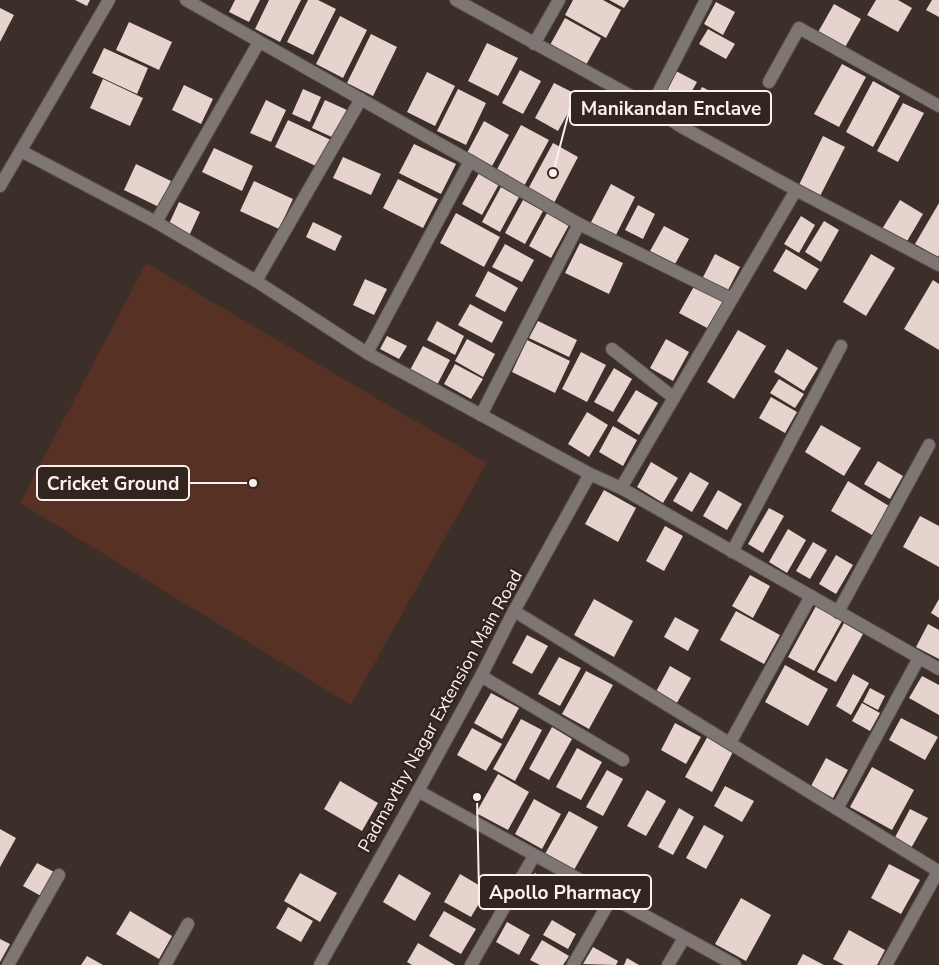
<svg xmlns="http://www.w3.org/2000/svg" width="939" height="965" font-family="'Nunito Sans',sans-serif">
<rect width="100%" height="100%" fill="#3c2e29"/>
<!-- green -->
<polygon fill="#563124" points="146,263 487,463 351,705 20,503"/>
<!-- building -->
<g fill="#e6d3cd">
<polygon points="75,0 90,0 87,6"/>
<polygon points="235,0 260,0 249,22 229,12"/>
<polygon points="269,0 301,0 280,42 255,29"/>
<polygon points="308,0 318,0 336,9 313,55 287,42"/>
<polygon points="573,0 603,0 621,10 606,38 565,15"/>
<polygon points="609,0 629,0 624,8"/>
<polygon points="876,0 898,0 912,8 898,32 867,15"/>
<polygon points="932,0 939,0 939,17 926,10"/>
<polygon points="716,2 735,12 723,35 704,24"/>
<polygon points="834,4 861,19 844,49 817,34"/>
<polygon points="0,8 14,15 0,42"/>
<polygon points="340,16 367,30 343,78 316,64"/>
<polygon points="565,18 601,38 586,65 550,45"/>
<polygon points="129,22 172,42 159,70 116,50"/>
<polygon points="708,29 735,44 726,59 699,44"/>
<polygon points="371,34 397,47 373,96 347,83"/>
<polygon points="487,43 518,58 498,96 468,81"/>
<polygon points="104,48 148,68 137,94 92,73"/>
<polygon points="842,64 866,77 839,127 814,114"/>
<polygon points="520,70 541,81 523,114 502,103"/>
<polygon points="676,71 697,82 679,114 659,103"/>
<polygon points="427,72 455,86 435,126 407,112"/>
<polygon points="103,79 143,98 130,126 90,108"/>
<polygon points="873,81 900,96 873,147 846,132"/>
<polygon points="554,83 578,95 558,131 535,118"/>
<polygon points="184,85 213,99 201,124 172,110"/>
<polygon points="702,87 722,97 706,126 687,115"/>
<polygon points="303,89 321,97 310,122 292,114"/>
<polygon points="458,89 486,103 466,145 437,131"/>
<polygon points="266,100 286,110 271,142 250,133"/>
<polygon points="325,100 347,110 334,138 312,128"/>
<polygon points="903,103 924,113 898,162 877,151"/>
<polygon points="288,120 331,140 318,167 275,147"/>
<polygon points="484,121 509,135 492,166 467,153"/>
<polygon points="521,125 549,140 523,188 495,173"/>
<polygon points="823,136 845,147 818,200 797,189"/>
<polygon points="553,143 578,157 554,203 528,189"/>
<polygon points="414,144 456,164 441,194 399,173"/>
<polygon points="214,148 253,166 242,191 202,172"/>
<polygon points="343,157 381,174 371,195 333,178"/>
<polygon points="136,164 171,181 159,207 124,190"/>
<polygon points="479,173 499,184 482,215 462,204"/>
<polygon points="398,179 438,199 423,228 383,208"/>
<polygon points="254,181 293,199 279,229 240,211"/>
<polygon points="611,184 635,197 614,239 589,226"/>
<polygon points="501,187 519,197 500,232 482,222"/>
<polygon points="523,200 543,211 525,244 505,233"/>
<polygon points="900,200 923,214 906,243 882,229"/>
<polygon points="179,202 200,212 189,236 168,226"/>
<polygon points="939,203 939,255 938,257 915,244"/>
<polygon points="638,205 655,214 643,239 625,230"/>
<polygon points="456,213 500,237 484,267 440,243"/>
<polygon points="547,213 569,225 551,258 529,246"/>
<polygon points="801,216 815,225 799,253 784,244"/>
<polygon points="824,221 839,230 821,262 805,252"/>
<polygon points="313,222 342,236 335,251 306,237"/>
<polygon points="664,226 689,239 675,264 650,251"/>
<polygon points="580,243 623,263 609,294 565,273"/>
<polygon points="505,244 534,260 522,282 492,267"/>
<polygon points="786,249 819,269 806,290 773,271"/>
<polygon points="715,254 740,267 726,294 701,281"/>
<polygon points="871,254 895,268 866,316 843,302"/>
<polygon points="488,271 518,288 505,312 475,296"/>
<polygon points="365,279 387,289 374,315 353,305"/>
<polygon points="933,280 939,284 939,350 904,329"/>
<polygon points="696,283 725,299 709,329 679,313"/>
<polygon points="470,304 503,322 492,343 458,325"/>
<polygon points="437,321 464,336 455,355 427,340"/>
<polygon points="538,321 577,340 569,357 529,338"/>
<polygon points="738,330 766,346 734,399 707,382"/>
<polygon points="387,336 407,346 399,359 380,349"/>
<polygon points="467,339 495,354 483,377 455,361"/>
<polygon points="666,339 689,352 673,381 650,368"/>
<polygon points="527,340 570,361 555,393 512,372"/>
<polygon points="423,346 450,360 436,387 409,372"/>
<polygon points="787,349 818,368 804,391 774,372"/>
<polygon points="581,352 606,365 587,402 562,389"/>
<polygon points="455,364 483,379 471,399 444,384"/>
<polygon points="614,368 632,379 613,412 594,402"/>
<polygon points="779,379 804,394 795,408 770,393"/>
<polygon points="636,390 658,403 639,435 617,421"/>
<polygon points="771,397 797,412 785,433 759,418"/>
<polygon points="587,412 608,425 589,457 568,444"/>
<polygon points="821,425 861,448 844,476 805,452"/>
<polygon points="613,426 637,440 623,466 599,452"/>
<polygon points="878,461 903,476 890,499 864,484"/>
<polygon points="651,462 678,478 663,503 637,487"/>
<polygon points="690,472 709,483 692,512 673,501"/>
<polygon points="848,481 889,506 872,535 831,511"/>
<polygon points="604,490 636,508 618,542 585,524"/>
<polygon points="718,490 742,504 727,530 703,516"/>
<polygon points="769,508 784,516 763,553 748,544"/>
<polygon points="920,516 939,526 939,567 903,547"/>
<polygon points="665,526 683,536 664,571 646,561"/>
<polygon points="788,529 806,540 787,573 769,562"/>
<polygon points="813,542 827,550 810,579 796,571"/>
<polygon points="836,555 853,565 836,594 819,584"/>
<polygon points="750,575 770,586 753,618 732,606"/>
<polygon points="594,599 633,621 614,657 574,635"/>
<polygon points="939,599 939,618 931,613"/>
<polygon points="816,606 842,621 814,671 788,657"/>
<polygon points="736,611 780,635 764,664 720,640"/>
<polygon points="675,617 699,630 688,651 664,637"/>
<polygon points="844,623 863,634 836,682 817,672"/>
<polygon points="928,624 939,630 939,659 916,647"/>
<polygon points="527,635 548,646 532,674 512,663"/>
<polygon points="559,657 581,668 560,706 538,694"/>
<polygon points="785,665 828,689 808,726 765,702"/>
<polygon points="670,666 691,678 674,708 653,697"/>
<polygon points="586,671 613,685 589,729 562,714"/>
<polygon points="853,674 869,683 851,715 836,706"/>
<polygon points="922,676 939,685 939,715 909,698"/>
<polygon points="870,688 885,696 878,710 863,702"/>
<polygon points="491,693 519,708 502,739 474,723"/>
<polygon points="862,703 880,713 870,731 852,721"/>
<polygon points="901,718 938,737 925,760 889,740"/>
<polygon points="521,719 542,730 515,781 493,769"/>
<polygon points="675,723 701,737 686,764 661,750"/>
<polygon points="552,727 572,739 549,780 529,769"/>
<polygon points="472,728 502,744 486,771 457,755"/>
<polygon points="709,734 735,748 712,792 685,777"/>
<polygon points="577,748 602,762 581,800 556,787"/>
<polygon points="826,758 848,770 833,798 811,786"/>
<polygon points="872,767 914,790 892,830 850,807"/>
<polygon points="607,770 623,779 603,816 586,807"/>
<polygon points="498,774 529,792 508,830 476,813"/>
<polygon points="340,781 378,803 362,831 324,809"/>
<polygon points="725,786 754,801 742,822 714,806"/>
<polygon points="647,790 666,801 646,836 627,826"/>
<polygon points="534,799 561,814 542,849 515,834"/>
<polygon points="679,808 694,817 673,855 658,847"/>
<polygon points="910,809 928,818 910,850 893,841"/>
<polygon points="569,811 598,827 574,870 545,854"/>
<polygon points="704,825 724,836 706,869 686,858"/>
<polygon points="0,829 16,838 0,867"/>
<polygon points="37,863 54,872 41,896 23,886"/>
<polygon points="889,864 920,880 901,914 871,898"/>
<polygon points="300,873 337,893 320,922 284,901"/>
<polygon points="535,873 556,885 545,905 524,893"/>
<polygon points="399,874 431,893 415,921 383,902"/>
<polygon points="460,874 487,890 471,917 444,902"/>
<polygon points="741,898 771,915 746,961 715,944"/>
<polygon points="288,907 313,921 301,942 276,928"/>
<polygon points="130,911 172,936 159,959 116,934"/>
<polygon points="444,911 476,929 461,954 429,936"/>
<polygon points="552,920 576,934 568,949 543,935"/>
<polygon points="507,922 530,935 519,955 496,942"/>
<polygon points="849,930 885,950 877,965 844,965 833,959"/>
<polygon points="0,939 10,944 0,962"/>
<polygon points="542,940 569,956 563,965 540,965 530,960"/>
<polygon points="418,943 455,965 412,965 407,962"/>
<polygon points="593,947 618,961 616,965 583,964"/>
<polygon points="803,954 824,965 797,965"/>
<polygon points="87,956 103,965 81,965"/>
<polygon points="627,958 639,965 624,965"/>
</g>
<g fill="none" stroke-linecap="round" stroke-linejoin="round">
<defs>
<g id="minor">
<polyline points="186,0 470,161 367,353"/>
<polyline points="456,0 651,107 680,126 796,190 621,488"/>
<polyline points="534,44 559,0"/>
<polyline points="769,82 799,28 939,106"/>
<polyline points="651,107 706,0"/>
<polyline points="21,151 156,222 256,281 367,353 590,474 621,488 939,669"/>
<polyline points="470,161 579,224 732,299"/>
<polyline points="0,186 109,0"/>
<polyline points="796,190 939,265"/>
<polyline points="156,222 259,42"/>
<polyline points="256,281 361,99"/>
<polyline points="612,349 674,398"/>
<polyline points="481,415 579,224"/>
<polyline points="732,552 841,346"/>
<polyline points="514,611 938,871"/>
<polyline points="838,612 929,445"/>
<polyline points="481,676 623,760"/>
<polyline points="730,743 811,596"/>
<polyline points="418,791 735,965"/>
<polyline points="837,809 919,658"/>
<polyline points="8,965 59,875"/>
<polyline points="165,965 188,924"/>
<polyline points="320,965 418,791 481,676 514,611 590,474"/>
<polyline points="471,965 534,856"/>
<polyline points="573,965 612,897"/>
<polyline points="668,965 684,938"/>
<polyline points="886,965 939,870"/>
</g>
</defs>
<!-- minor casing -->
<use href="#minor" stroke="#5a4d48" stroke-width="14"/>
<!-- minor -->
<use href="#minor" stroke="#7e7673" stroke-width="12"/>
</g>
<g text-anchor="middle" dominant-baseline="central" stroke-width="5" stroke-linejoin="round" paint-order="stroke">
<!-- street labels -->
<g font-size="18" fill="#faf0ec" stroke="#32241f">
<text transform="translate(440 711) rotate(-61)">Padmavthy Nagar Extension Main Road</text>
</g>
</g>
<!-- callouts -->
<path fill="none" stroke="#faf0ec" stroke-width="2" d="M553 173L570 108M253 483L189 483M477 797L479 892"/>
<g fill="#faf0ec" stroke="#32241f" stroke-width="2">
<circle cx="553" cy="173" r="5"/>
<circle cx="253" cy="483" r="5"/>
<circle cx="477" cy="797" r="5"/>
</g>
<g fill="#32241f" stroke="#faf0ec" stroke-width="2">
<rect x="570" y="91" width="201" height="34" rx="5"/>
<rect x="37" y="466" width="152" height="34" rx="5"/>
<rect x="479" y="875" width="172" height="34" rx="5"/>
</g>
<g font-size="19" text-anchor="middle" font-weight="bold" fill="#faf0ec">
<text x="671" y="115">Manikandan Enclave</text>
<text x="113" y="490">Cricket Ground</text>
<text x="565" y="899">Apollo Pharmacy</text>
</g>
</svg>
